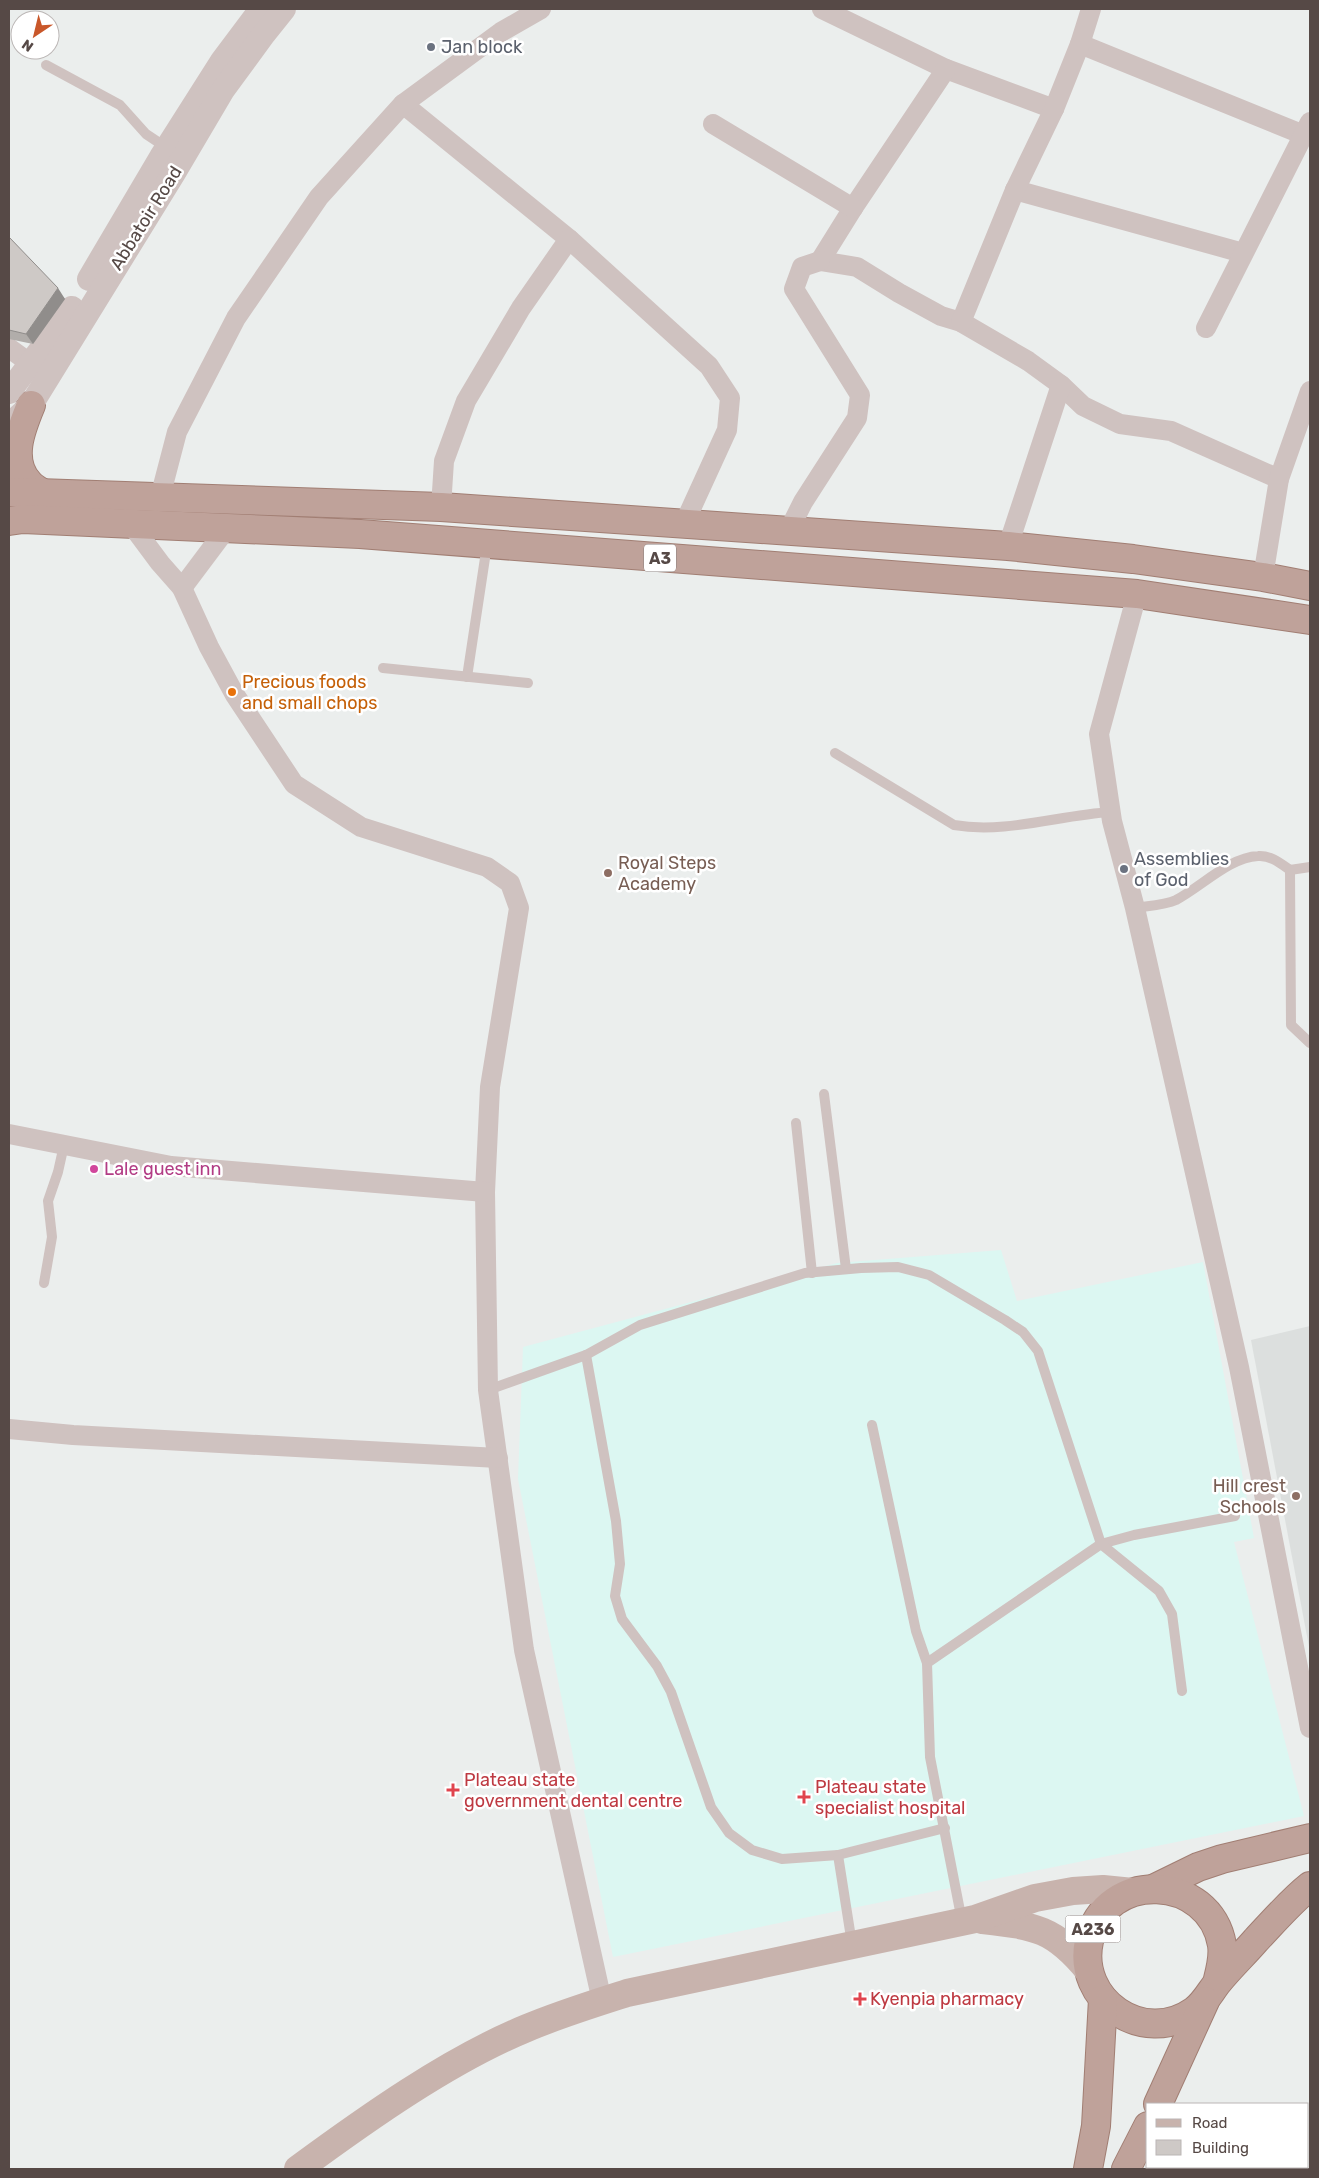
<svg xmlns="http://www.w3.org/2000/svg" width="1319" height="2178" font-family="Rubik,sans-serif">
<rect width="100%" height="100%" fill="#ebeeed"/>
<!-- education -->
<polygon fill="#dcdfde" points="1310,1326 1310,1652 1251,1340"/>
<!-- medical -->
<polygon fill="#dcf7f2" points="1001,1250 1017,1301 1203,1262 1254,1538 1234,1542 1304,1816 613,1957 518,1479 523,1347 837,1263"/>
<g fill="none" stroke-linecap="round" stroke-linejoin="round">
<defs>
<g id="trunk">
<path d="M31,405C21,429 8,461 29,483C33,488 40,491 45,495"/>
<polyline points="9,492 441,507 1008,546 1133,559 1263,577 1310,586"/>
<polyline points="9,521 23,519 360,534 1137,594 1310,620"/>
<polyline points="1155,1888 1198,1867 1222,1859 1310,1838"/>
<path d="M1217,1983C1220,1971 1224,1958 1222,1945C1210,1874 1105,1869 1089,1941C1076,2000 1143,2047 1194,2011C1205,2003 1210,1992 1218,1982C1230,1967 1244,1954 1256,1940C1274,1921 1290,1902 1310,1886"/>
<polyline points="1158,2104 1205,2001"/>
<polyline points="1088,2169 1096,2126 1103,1999"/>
<polyline points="1126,2169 1148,2126"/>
</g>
</defs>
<!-- trunk casing -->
<use href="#trunk" stroke="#a17e73" stroke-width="30"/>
<!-- service -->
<g stroke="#cfc2c0" stroke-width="10">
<polyline points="46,65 120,105 146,134 167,148"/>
<polyline points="383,668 528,683"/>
<polyline points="467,677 487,545"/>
<path d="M835,753L954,825C1006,834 1059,815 1111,812"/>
<polyline points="1290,870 1310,867"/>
<path d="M1135,908C1147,906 1165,905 1176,900C1201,887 1230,857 1258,856C1270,855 1280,863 1290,870L1291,1025L1310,1043"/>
<polyline points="824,1094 846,1269"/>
<polyline points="796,1123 812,1273"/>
<polyline points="44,1283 52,1237 48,1201 58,1172 64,1145"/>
<polyline points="586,1355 616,1521 620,1564 615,1596 622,1619 657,1666 671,1692 711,1807 729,1833 752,1850 782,1859 838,1855 945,1828"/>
<polyline points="488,1390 586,1355 640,1325 805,1273 861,1268 898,1267 929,1275 1005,1320 1023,1332 1038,1351 1101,1544 1134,1535 1235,1516"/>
<polyline points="872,1425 916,1631 927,1663"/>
<polyline points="838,1855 852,1944"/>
<polyline points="962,1921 930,1757 927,1663 1101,1544 1159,1591 1172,1614 1182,1691"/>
</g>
<!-- minor -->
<g stroke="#cfc2c0" stroke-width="20">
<polyline points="822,9 946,69 1054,109"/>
<polyline points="1080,44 1304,135"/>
<polyline points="946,69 853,208 820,261 857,267 899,293 941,316 961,322 1028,361 1061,385 1083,406 1120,424 1171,431 1279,479"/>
<polyline points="403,104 569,239 521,308 466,401 444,461 441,507"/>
<polyline points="713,124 853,208"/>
<polyline points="1015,190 1243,253"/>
<polyline points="569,239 709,366 730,398 727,430 684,524"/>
<polyline points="961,322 1015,190 1054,109 1080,44 1091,9"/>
<polyline points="1206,328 1310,122"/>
<polyline points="9,348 31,364"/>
<polyline points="160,497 177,432 236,318 319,197 403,104 501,32 541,9"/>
<polyline points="131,524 160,563 182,588 209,647 235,695 294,784 361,827 487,867 510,883 519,908 490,1087 485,1192 488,1390 524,1650 602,2001"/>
<polyline points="788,532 803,502 857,418 860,395 794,289 802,267 820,261"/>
<polyline points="1008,546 1061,385"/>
<polyline points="1263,577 1279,479 1310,391"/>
<polyline points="182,588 227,528"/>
<polyline points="1137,594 1099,734 1112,821 1135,908 1239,1367 1310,1728"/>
<polyline points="9,1134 171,1166 485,1192"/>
<polyline points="9,1429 73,1435 498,1458"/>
</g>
<!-- tertiary -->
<g stroke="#cfc2c0" stroke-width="24">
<polyline points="89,279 161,157 222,61 261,9"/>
<polyline points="9,392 72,308"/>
<polyline points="18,417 31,405 174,173 223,90 264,34 284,9"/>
</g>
<!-- primary -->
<g stroke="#c8b3ad" stroke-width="28">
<path d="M982,1920C1035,1926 1054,1928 1089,1971"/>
<path d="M298,2169C366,2119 449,2060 527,2028C560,2014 593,2004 627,1993L975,1919L1035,1898L1073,1891L1103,1889L1133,1892"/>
</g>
<!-- trunk -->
<use href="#trunk" stroke="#bfa29a" stroke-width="28"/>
</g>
<!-- wall -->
<polygon fill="#b1adaa" points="9,237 65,299 33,344 9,339"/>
<!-- shaded-wall -->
<polygon fill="#908d8b" points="58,288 65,299 33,344 26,334"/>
<!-- building -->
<polygon fill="#cec9c6" stroke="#908d8b" points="9,237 58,288 26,334 9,330"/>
<!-- markers -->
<g fill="#6b7280" stroke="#fff" stroke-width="2">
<circle cx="431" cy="47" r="5"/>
<circle cx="1124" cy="869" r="5"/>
</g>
<circle fill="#e8710a" stroke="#fff" stroke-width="2" cx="232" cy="692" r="5"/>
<g fill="#8d6e63" stroke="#fff" stroke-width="2">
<circle cx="608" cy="873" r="5"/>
<circle cx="1296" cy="1496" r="5"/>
</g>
<circle fill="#d1479c" stroke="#fff" stroke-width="2" cx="94" cy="1169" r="5"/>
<g fill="#e0444e" stroke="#fff" stroke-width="2">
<path d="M450.5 1782.5h5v5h5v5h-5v5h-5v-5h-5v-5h5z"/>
<path d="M801.5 1789.5h5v5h5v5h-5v5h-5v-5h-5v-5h5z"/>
<path d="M857.5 1991.5h5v5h5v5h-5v5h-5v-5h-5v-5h5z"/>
</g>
<g text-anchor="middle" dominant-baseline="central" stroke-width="5" stroke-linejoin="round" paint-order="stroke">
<!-- shield labels -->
<g fill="#fff" stroke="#89807e" stroke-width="1">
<rect x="644" y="544.5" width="32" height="27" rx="4"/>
<rect x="1065.5" y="1915.5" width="55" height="27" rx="4"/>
</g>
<g font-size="16" font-weight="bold" fill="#564946">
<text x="660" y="558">A3</text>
<text x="1093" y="1929">A236</text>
</g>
<!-- worship labels -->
<g font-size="18" fill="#5b616d" stroke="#fff" text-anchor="start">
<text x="441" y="47">Jan block</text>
<text x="1134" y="859">Assemblies<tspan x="1134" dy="21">of God</tspan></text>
</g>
<!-- street labels -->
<g font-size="18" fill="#564946" stroke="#fff">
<text transform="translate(146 218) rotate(-58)">Abbatoir Road</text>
</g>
<!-- food labels -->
<g font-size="18" fill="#c56008" stroke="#fff" text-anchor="start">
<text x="242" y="682">Precious foods<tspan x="242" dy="21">and small chops</tspan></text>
</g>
<!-- education labels -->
<g font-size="18" fill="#785e54" stroke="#fff" text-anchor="start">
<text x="618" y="863">Royal Steps<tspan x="618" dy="21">Academy</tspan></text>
<text x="1286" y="1486" text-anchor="end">Hill crest<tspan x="1286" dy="21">Schools</tspan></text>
</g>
<!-- hotel labels -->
<g font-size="18" fill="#b23c85" stroke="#fff" text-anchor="start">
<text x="104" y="1169">Lale guest inn</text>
</g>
<!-- health labels -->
<g font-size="18" fill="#be3a42" stroke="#fff" text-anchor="start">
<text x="464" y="1780">Plateau state<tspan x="464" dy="21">government dental centre</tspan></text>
<text x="815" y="1787">Plateau state<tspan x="815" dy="21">specialist hospital</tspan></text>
<text x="870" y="1999">Kyenpia pharmacy</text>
</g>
</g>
<!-- border -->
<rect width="1319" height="2178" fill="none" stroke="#564946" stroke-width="20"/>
<!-- legend -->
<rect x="1146" y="2103" width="162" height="65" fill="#ffffff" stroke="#bbb6b5"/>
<rect x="1156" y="2119" width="25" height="8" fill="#c8b3ad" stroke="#bbb6b5"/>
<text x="1192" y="2128" font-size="15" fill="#564946">Road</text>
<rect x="1156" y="2140" width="25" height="15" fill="#cec9c6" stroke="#bbb6b5"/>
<text x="1192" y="2153" font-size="15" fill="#564946">Building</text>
<!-- north arrow -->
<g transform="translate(35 35) rotate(215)"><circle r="24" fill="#ffffff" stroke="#bbb6b5"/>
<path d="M0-4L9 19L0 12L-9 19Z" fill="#c9572a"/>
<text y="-8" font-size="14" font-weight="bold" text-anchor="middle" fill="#564946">N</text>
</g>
</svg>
